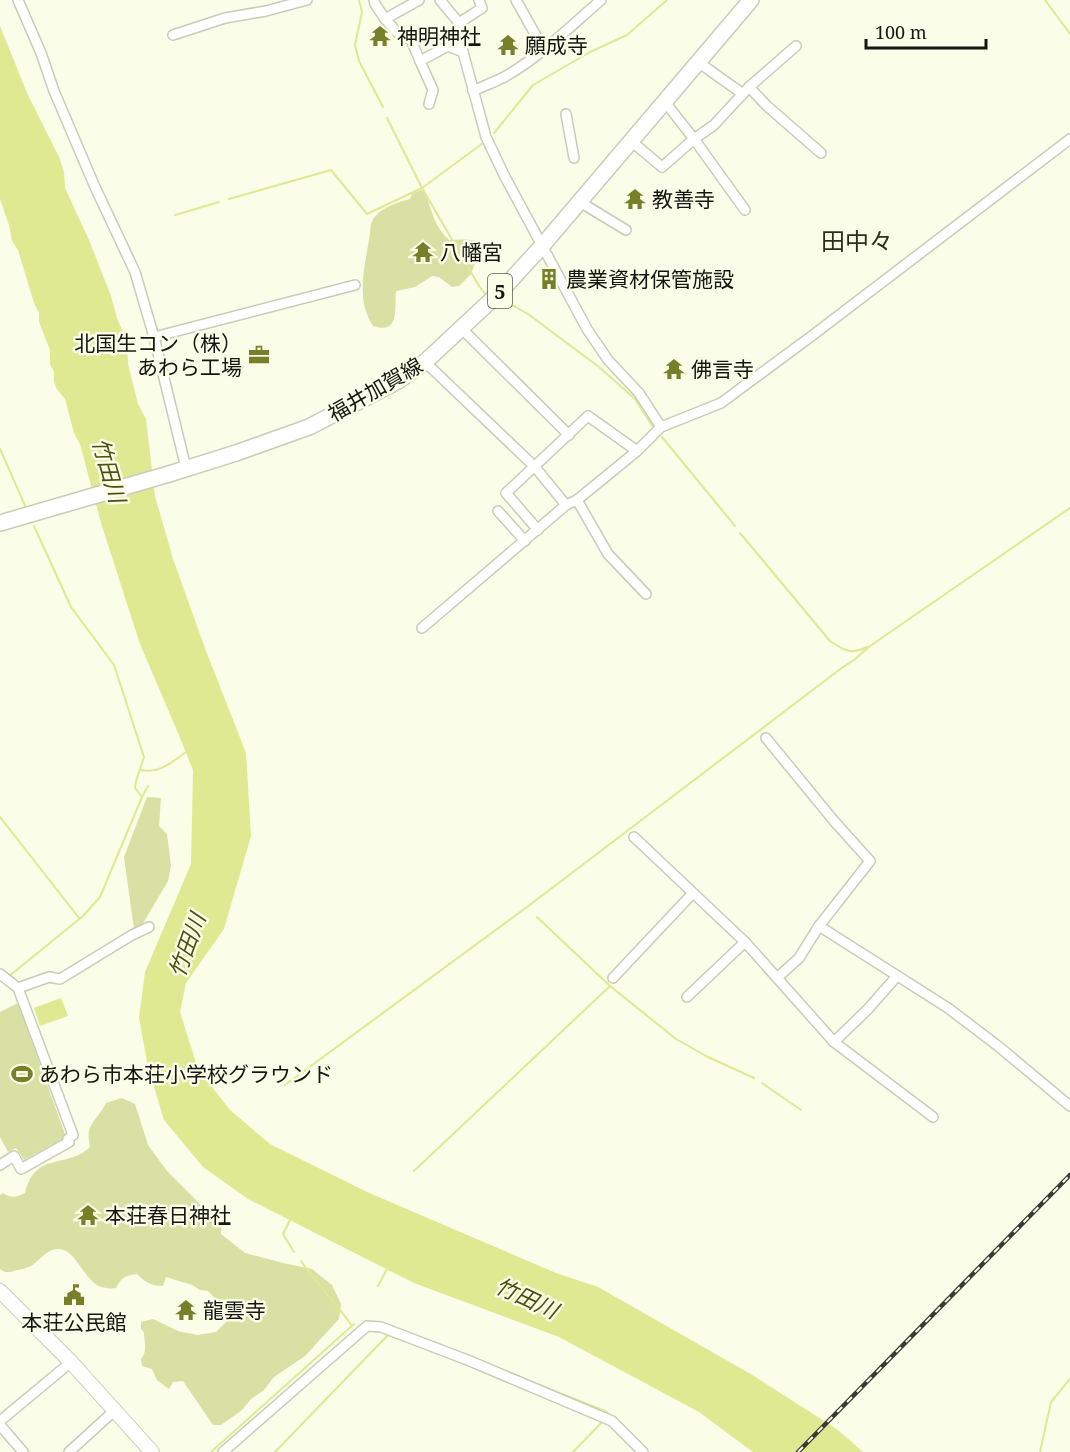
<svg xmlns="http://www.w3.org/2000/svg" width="1070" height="1452" font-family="'Noto Serif','Noto Sans JP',serif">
<rect width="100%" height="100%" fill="#fafde7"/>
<!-- green -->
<g fill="#d8e0a3">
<path d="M421,190L425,193C433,213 433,224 449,240C464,239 478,239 492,246L493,251L489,255L475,263L471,274L459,286L452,287L439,277L432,276L415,287L396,291C394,307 401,335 373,326C356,300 364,269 369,240C371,232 369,225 374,218C382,207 398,202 410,199C412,193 415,192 421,190Z"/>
<polygon points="147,797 161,798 159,826 167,834 171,866 168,881 142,925 134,929 124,857"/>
<polygon points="18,1003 66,1137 24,1160 16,1148 8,1152 0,1137 0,1012"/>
<path d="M122,1098L135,1104L148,1145L167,1171L208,1212L222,1217L221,1234L245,1253L283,1263L312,1269L332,1285L341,1304L339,1319L305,1356L274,1377L264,1390L251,1399L242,1410L221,1425H213L183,1381L173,1382L169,1389L157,1380L152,1369L142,1366L141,1359C148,1351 144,1342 144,1332L141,1329V1322L153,1319L178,1331L197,1335L216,1332L228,1320L225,1308L208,1291L200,1290L192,1285L166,1277L163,1286C151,1286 145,1282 137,1274C124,1276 122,1277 116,1288C113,1288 110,1289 107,1288C84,1287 78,1248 58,1249C47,1249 40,1260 31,1266C27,1268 22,1269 17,1270C10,1272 6,1274 0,1269V1195L3,1193C11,1199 17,1197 25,1193C36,1150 66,1170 90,1147C89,1142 88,1136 89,1131C92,1120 102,1113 106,1103Z"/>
</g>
<!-- water -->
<g fill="#dfe991">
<polygon points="0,26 27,93 59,157 64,172 65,188 89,240 111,296 117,318 127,342 128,364 138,404 146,419 155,496 173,559 206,651 246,753 251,836 224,929 186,983 180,1012 198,1069 230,1110 270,1144 367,1192 556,1273 598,1287 749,1373 838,1430 863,1452 753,1452 699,1412 559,1337 414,1283 248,1199 203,1167 164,1120 148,1067 139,1018 145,972 191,864 193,770 181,740 140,644 101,523 80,444 74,433 65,399 56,388 54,381 54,372 50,364 50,350 39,322 39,313 34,303 18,250 12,241 9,225 0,199"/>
<polygon points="61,998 68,1016 40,1026 34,1008"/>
</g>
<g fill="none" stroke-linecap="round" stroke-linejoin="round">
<!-- stream -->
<g stroke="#dfe991" stroke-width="2">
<polyline points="359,0 362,12 355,45 359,61 383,107"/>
<polyline points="1045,0 1070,34"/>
<polyline points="387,118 422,188 479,286 486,295"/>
<polyline points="494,133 533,85 590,52 627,35 667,0"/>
<polyline points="229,199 331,170 367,214 422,188 483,143"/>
<polyline points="175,215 219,202"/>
<polyline points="504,306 514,306 528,314 599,367 635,399 653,427"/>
<polyline points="662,437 735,526"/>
<polyline points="0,449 27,510"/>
<polyline points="34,526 71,607 114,665 144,757 136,781 135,788 142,797"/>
<path d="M740,533L830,641C845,651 851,655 867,647"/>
<path d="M141,770C159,774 172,762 186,752"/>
<polyline points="0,817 79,918"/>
<polyline points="537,917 610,986 676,1039 708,1057 754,1078"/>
<polyline points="8,977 83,916 100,897 142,797 148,786"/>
<polyline points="762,1083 801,1110"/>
<polyline points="285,1085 527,907 843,667 854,660 870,646 1070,508"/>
<polyline points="414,1171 610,986"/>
<polyline points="291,1218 283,1234 294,1252"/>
<path d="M301,1261C317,1285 337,1304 352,1326"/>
<polyline points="378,1286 388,1267"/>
<polyline points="386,1325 429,1341"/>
<polyline points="509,1373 605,1411 611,1416"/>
<polyline points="211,1452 354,1324"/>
<polyline points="275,1452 388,1335"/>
<polyline points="573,1452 604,1420"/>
<polyline points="1040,1452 1051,1402 1070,1379"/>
</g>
<defs>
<g id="street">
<polyline points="18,0 41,53 54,91 95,187 135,272 154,337 186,468"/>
<polyline points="374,0 375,4 385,19 419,0"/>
<polyline points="440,0 459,23 463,52 486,137 504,175 587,329 608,360 639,393 661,427"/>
<polyline points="516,0 544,50"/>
<polyline points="385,19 398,33 411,40 420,61 448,46 463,52"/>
<polyline points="459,23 482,8 479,0"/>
<polyline points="173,35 225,18 266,11 307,0"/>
<polyline points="420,61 433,90 429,104"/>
<polyline points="698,62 743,94"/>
<polyline points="749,87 767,106 821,153"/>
<path d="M473,91C485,85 499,81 511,73C544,53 572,25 601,0"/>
<polyline points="665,102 694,139 745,210"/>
<polyline points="566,114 574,158"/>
<polyline points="630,143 637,146 662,167 694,139 714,125 749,87 796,46"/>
<polyline points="580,202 626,230"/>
<polyline points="461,328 569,435"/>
<polyline points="154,337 355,285"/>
<polyline points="425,362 535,467 566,505"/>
<polyline points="577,500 608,554 646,594"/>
<polyline points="498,511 525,541"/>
<polyline points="538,530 506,493 588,416 637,451"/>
<polyline points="422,628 566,505 577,500 637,451 661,427 721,403 813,335 1070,139"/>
<polyline points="766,738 834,821 870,861 819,926 799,958 778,977"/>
<polyline points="634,837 745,942 834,1042 933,1117"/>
<polyline points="819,926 948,1008 998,1046 1070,1106"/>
<polyline points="0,974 18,988 49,977 60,979 132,935 149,927"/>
<polyline points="613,978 693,893"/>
<polyline points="687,997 745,942"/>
<polyline points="834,1042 868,1009 897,976"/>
<polyline points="0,1165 14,1156 21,1169 69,1142 68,1139 73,1135 18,988"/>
<polyline points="0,1421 71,1362"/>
<polyline points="0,1425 23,1452"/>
<polyline points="69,1452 114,1411"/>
<polyline points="223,1452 367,1326 381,1327 470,1361 612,1421 643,1452"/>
</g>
<polyline id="secondary" points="0,1291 71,1362 152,1452"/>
<polyline id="primary" points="0,523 169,474 236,453 309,427 398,381 425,362 500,292 542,246 751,0"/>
</defs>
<!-- street casing -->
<use href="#street" stroke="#c9ccb8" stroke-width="12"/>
<!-- secondary casing -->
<use href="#secondary" stroke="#c9ccb8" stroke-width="16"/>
<!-- primary casing -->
<use href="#primary" stroke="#c9ccb8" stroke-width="18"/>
<!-- street -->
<use href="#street" stroke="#fff" stroke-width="9"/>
<!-- secondary -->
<use href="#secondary" stroke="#fff" stroke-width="14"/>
<!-- primary -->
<use href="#primary" stroke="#fff" stroke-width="15"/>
<defs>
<polyline id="rail" points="798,1452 1070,1175"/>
</defs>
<!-- rail casing -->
<use href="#rail" stroke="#3a3b32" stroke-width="4.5"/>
<!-- rail -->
<use href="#rail" stroke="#fafde7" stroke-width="2" stroke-dasharray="7" stroke-linecap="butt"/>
</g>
<!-- icons -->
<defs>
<symbol id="temple-bare" viewBox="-9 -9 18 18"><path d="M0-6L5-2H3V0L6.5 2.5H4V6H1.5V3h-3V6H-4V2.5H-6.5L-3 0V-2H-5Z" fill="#787f29" stroke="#fafde7" stroke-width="2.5" paint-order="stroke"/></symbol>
<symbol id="building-bare" viewBox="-9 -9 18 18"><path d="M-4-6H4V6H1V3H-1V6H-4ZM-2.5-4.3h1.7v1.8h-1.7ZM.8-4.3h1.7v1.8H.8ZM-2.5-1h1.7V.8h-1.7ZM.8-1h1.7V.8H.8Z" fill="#787f29" stroke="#fafde7" stroke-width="2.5" paint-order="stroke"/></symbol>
<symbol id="office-bare" viewBox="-9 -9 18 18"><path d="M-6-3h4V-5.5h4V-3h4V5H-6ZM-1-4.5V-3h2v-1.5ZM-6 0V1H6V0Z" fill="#787f29" stroke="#fafde7" stroke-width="2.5" paint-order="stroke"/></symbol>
<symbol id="stadium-bare" viewBox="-9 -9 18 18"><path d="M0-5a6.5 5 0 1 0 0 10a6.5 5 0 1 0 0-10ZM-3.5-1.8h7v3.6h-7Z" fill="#787f29" stroke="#fafde7" stroke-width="2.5" paint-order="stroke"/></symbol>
<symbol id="civic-bare" viewBox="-9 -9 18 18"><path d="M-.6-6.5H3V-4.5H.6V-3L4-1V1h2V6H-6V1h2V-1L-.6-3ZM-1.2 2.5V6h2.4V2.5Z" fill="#787f29" stroke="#fafde7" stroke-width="2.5" paint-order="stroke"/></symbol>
</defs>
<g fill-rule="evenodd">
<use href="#temple-bare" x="365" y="21" width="30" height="30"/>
<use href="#temple-bare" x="493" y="30" width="30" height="30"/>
<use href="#temple-bare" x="620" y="184" width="30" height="30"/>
<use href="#temple-bare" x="408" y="237" width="30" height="30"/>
<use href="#building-bare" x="534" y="264" width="30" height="30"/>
<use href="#office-bare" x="244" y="340" width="30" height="30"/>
<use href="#temple-bare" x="659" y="354" width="30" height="30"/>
<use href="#stadium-bare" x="7" y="1059" width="30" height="30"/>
<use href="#temple-bare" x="73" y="1200" width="30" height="30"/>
<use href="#civic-bare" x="59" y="1280" width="30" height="30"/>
<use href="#temple-bare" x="171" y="1295" width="30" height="30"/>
</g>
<g text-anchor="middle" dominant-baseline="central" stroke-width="5" stroke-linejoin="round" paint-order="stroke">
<!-- shield labels -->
<rect fill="#fafde7" stroke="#5a5b50" stroke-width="1.5" x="488" y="274" width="24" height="34" rx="4.5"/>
<g font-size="20" font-weight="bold" fill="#15160f">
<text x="500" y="291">5</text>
</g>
<!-- poi labels -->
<g font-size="21" fill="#15160f" stroke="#fafde7" text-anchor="start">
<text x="397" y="36">神明神社</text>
<text x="525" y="45">願成寺</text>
<text x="652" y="199">教善寺</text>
<text x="440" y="252">八幡宮</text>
<text x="566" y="279">農業資材保管施設</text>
<text x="242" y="343" text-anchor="end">北国生コン（株）<tspan x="242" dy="24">あわら工場</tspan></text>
<text x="691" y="369">佛言寺</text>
<text x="39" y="1074">あわら市本荘小学校グラウンド</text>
<text x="105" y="1215">本荘春日神社</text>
<text x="203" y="1310">龍雲寺</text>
<text x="74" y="1322" text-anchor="middle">本荘公民館</text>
</g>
<!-- street labels -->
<g font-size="21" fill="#15160f" stroke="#fafde7">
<text transform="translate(375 389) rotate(-30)">福井加賀線</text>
</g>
<!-- water labels -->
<g font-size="22" font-style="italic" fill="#4b500e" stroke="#fafde7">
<text transform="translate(110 470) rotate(74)">竹田川</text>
<text transform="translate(186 945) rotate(-70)">竹田川</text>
<text transform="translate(527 1297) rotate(25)">竹田川</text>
</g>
<!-- quarter labels -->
<g font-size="24" fill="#2d2f1e" stroke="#fafde7">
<text x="857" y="240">田中々</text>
</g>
</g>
<!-- scale -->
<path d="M866 39v9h120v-9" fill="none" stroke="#15160f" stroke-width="3"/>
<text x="875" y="39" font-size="18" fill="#15160f" stroke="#fafde7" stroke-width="4.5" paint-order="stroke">100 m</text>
</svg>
